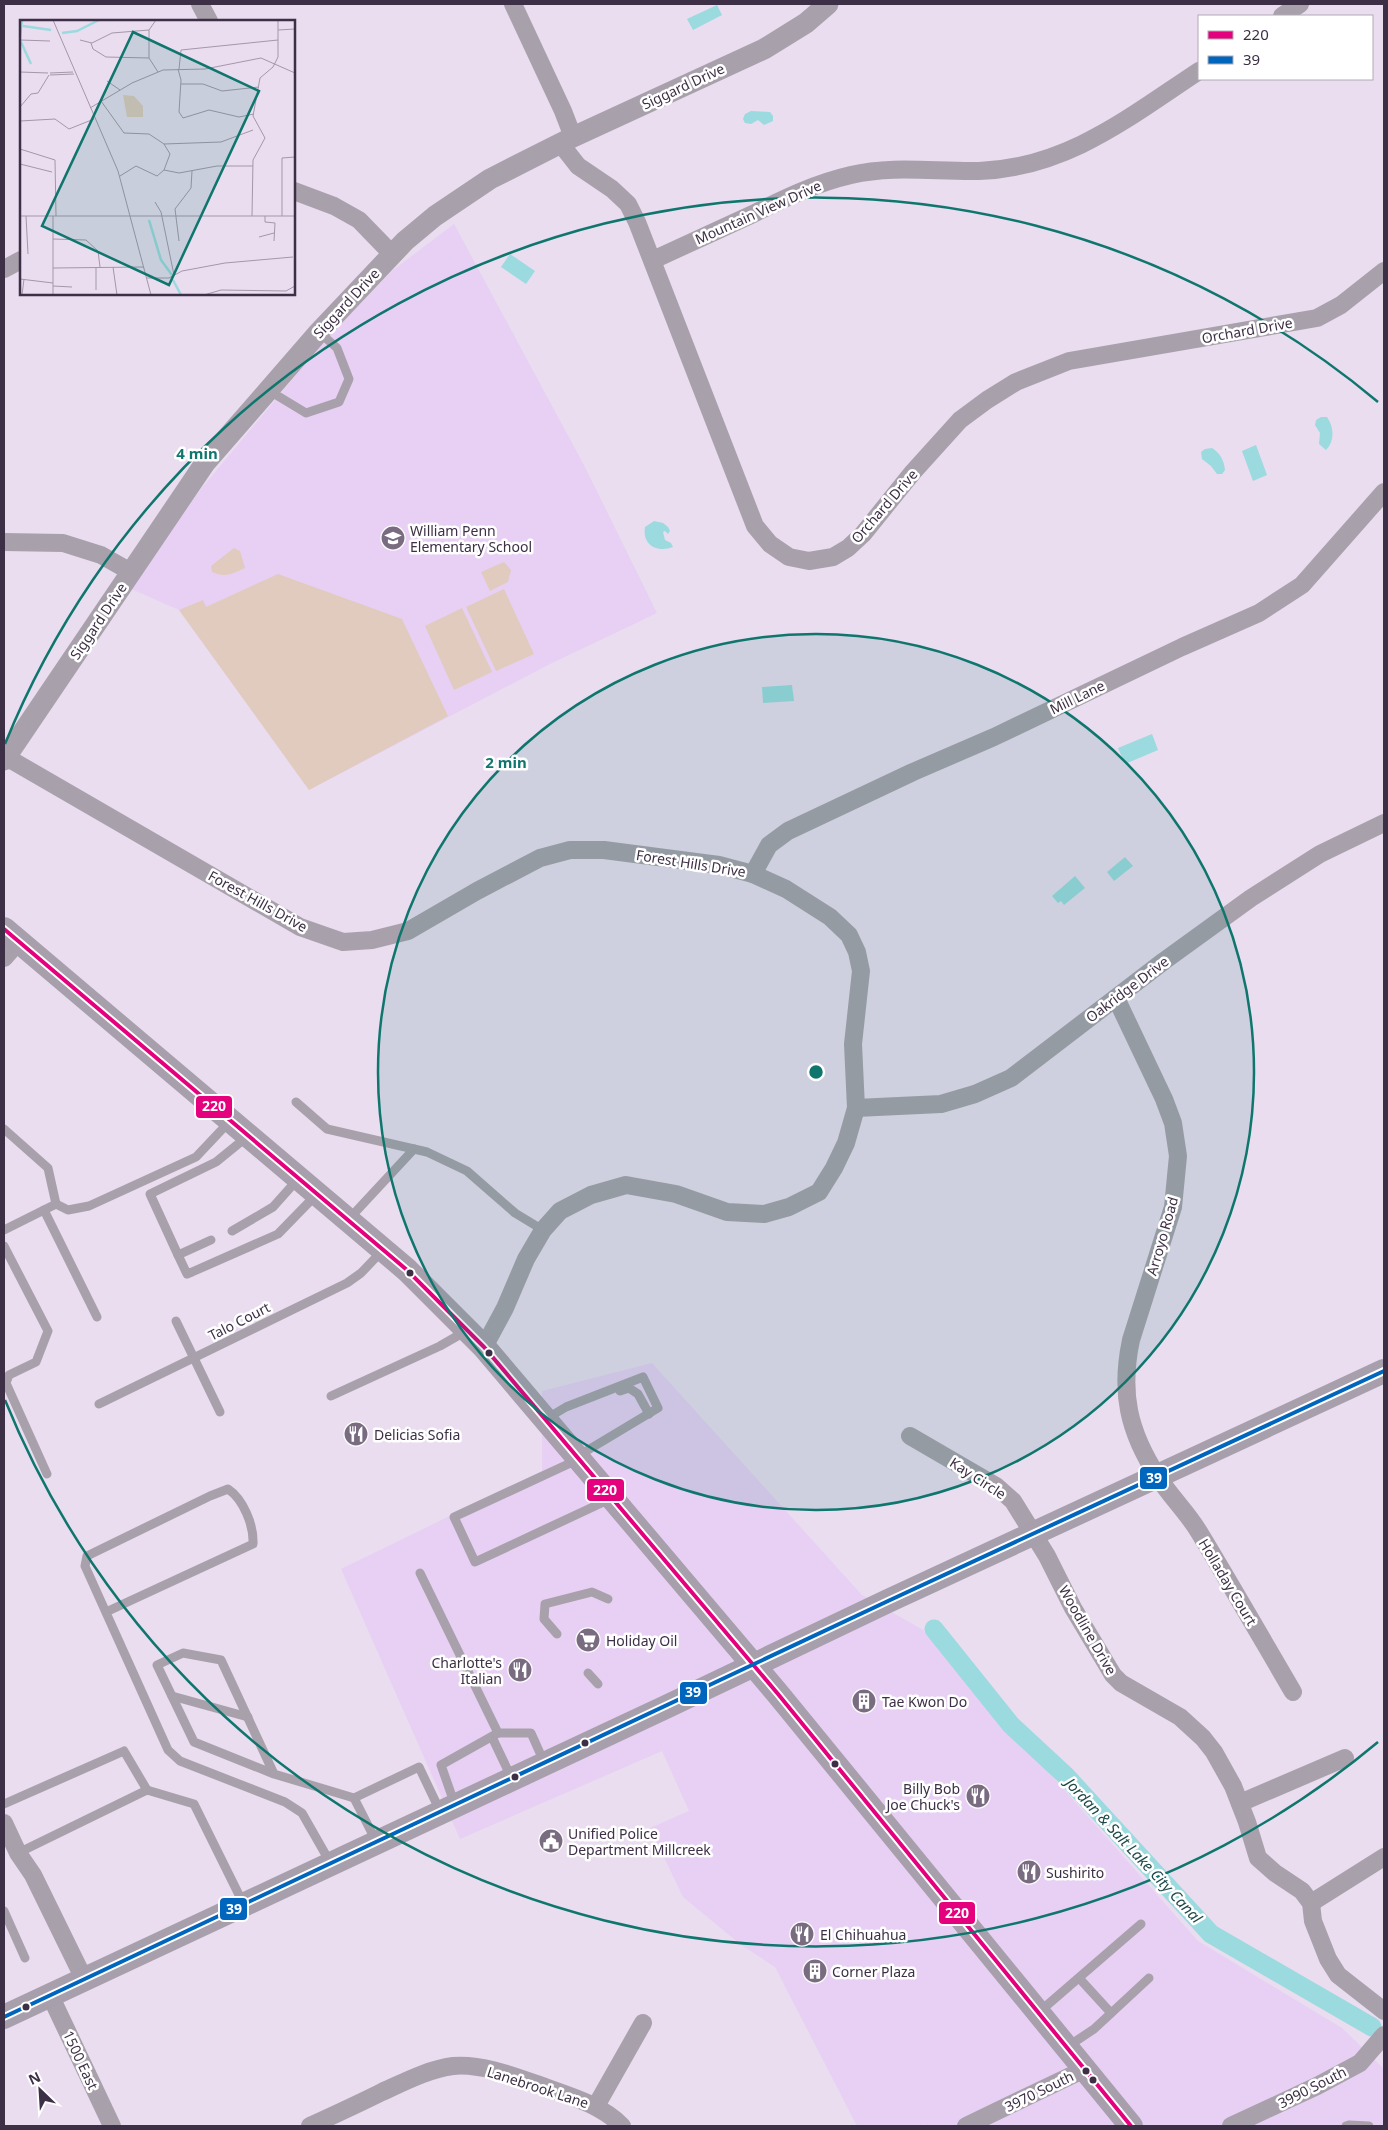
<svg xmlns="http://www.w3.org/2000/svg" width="1388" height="2130" font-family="'Noto Sans',sans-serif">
<rect width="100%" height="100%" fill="#e9ddef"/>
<!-- built -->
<g fill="#e7d0f4">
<polygon points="454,224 585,467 657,613 548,665 309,790 179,610 129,588 201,489 321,345 392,271"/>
<polygon points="652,1363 862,1595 923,1630 1198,1941 1342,2028 1384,2069 1384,2126 925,2126 924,2124 921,2126 857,2126 775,1967 740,1944 683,1897 650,1828 689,1811 662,1751 460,1839 341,1569 542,1471 542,1391"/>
</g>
<!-- green -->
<g fill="#e1cbbe">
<path d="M234,548L240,551L245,568C232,574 225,578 212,572L211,566Z"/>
<polygon points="504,562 511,570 508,582 490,591 481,572"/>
<polygon points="278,574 402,619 448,716 309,790 179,610 203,600 206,607"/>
<polygon points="504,589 534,654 496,671 466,607"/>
<polygon points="462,608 492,672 454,690 425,626"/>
</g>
<!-- water -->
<g fill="#9bdade">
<polygon points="717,5 722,15 693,30 687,19"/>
<polygon points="751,111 770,112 773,116 773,121 764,125 758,120 751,124 745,123 743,119 745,114"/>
<polygon points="510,254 535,271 526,284 501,267"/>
<path d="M1321,417H1327C1334,427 1335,441 1326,450L1319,444L1320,433L1315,425L1316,420Z"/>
<polygon points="1256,445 1267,475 1253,481 1242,451"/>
<path d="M1212,448C1220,453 1224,460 1225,470L1222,474H1217L1211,466L1202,459L1201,452L1205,449Z"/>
<path d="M654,521L663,523L668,527L670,531L668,534L665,531L663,532L665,540L671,543L673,547C657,553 642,545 645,527Z"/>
<polygon points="792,685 794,701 763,703 762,687"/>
<polygon points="1152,734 1158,750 1125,764 1118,748"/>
<polygon points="1125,857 1133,866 1114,881 1107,872"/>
<polygon points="1075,876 1085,888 1064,905 1061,901 1058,903 1052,896"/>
</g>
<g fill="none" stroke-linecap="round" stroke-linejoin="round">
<!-- canal -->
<polyline stroke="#9bdade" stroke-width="19" points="934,1629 1011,1725 1066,1776 1211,1934 1372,2027"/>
<!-- service -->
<g stroke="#a8a1ab" stroke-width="9">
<polyline points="268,390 306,413 339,402 349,379 337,348 319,332"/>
<polyline points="296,1102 327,1129 427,1152 467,1171 515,1213 543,1230"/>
<polyline points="4,1129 48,1168 56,1204 4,1230"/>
<polyline points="56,1204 68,1210 89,1206 196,1157 230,1121"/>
<polyline points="44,1210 97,1317"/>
<polyline points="348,1220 414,1149"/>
<polyline points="232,1231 273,1207 298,1179"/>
<polyline points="211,1240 178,1255 150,1194 216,1162 248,1136"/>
<polyline points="4,1246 48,1331 36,1362 9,1375 6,1383 47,1474"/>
<polyline points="178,1255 187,1274 192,1272 278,1234 316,1195"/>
<polyline points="176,1321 220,1412"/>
<polyline points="620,1391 629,1388 638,1394 649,1414"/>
<polyline points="331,1396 440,1346 466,1331"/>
<polyline points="99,1404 347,1283 361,1273 383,1250"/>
<polyline points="546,1419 566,1407 643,1377 658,1408 578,1456"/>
<polyline points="577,1460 454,1517 475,1562 610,1499"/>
<polyline points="420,1573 498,1733 531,1733 544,1762"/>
<path d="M106,1612L253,1544C254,1525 243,1499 228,1489L210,1496L87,1556L85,1566L168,1750L180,1761L285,1802L302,1813L331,1864"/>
<polyline points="557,1634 544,1619 545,1604 592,1592 608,1599"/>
<polyline points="588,1673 598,1684"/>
<polyline points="172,1696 248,1717"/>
<polyline points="492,1737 512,1779"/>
<polyline points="274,1774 221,1660 183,1653 157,1665 194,1742 274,1774 354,1798"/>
<polyline points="4,1804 124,1751 147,1790"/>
<polyline points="455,1805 441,1765 498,1733"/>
<polyline points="376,1841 354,1798 419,1767 440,1811"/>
<polyline points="18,1853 147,1790 194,1804 243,1903"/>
<polyline points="4,1911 25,1958"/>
<polyline points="1079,1978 1111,2013"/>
<polyline points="1038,2013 1141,1924"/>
<polyline points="1067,2047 1094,2029 1149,1978"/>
<polyline points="1346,2126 1349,2125 1369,2126"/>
</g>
<!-- minor -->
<g stroke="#a8a1ab" stroke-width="18">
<polyline points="200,4 209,21"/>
<polyline points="513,4 563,111 573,137"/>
<polyline points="1282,16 1300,4"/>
<polyline points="560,143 578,166 612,189 628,204 637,222 755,526 770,544 789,557 809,561 833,557 848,548 863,534 913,472 960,420 987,400 1016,382 1069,361 1317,318 1341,305 1384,271"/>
<polyline points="294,191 334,206 359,220 392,254"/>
<path d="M653,260C686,245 720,229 753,214C785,198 816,183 851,175C893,165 936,172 979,171C1067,168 1129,117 1199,71"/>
<polyline points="4,269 21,260"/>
<polyline points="4,542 63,543 101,555 131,572"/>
<polyline points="6,757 300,927 343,942 372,940 408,931 477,891 540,858 570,850 604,850 719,865 753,874 786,889 830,917 849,935 857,952 861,971 853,1044 856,1108 846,1143 834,1168 819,1192 789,1207 764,1214 727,1212 676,1194 626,1185 591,1195 560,1211 543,1230 526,1259 505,1308 484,1347"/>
<polyline points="753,874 769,845 788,831 913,772 994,737 1182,647 1259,613 1302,585 1384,492"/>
<polyline points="4,958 18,942"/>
<path d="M1116,998L1164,1099L1173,1123L1178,1156L1173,1207L1131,1340C1120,1392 1128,1431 1158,1477C1170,1496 1187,1512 1199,1532C1231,1585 1262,1639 1293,1692"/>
<polyline points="856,1108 941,1104 975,1094 1011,1078 1164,961 1251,898 1320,854 1384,823"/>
<polyline points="910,1436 996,1486 1013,1501 1047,1556 1073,1608 1113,1675 1121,1683 1180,1717 1203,1738 1214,1752 1233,1786 1247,1822 1258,1858 1275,1873 1302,1891 1311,1903 1313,1921 1328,1959 1338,1975 1384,2011"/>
<polyline points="1240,1803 1345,1758"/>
<polyline points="4,1823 18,1853 33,1875 84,1979"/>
<polyline points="1311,1903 1384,1857"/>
<polyline points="50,1995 112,2126"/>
<polyline points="596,2106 643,2023"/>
<path d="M310,2126C334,2115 358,2104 382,2092C404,2082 429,2069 453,2066C482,2063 519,2078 545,2087C573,2097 601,2105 622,2126"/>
<polyline points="966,2126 1085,2069"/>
<polyline points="1231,2126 1317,2086 1360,2063 1384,2035"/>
</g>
<!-- tertiary -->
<polyline stroke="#a8a1ab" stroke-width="21" points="4,760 205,463 319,332 405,241 435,216 490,179 573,137 764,49 806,23 828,4"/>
<!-- secondary -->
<g stroke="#a89fac" stroke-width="24">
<polyline points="4,929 407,1270 484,1347 778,1694 1131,2126"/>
<polyline points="4,2017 668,1706 888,1601 1384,1371"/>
</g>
<defs>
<polyline id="bus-1" points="4,929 407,1270 484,1347 778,1694 1131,2126"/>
<polyline id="bus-2" points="4,2017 888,1601 1384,1371"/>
</defs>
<!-- bus-1 casing -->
<use href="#bus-1" stroke="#fff" stroke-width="8"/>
<!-- bus-2 casing -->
<use href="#bus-2" stroke="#fff" stroke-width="8"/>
<!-- bus-1 -->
<use href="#bus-1" stroke="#e5007d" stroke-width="4"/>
<!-- bus-2 -->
<use href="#bus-2" stroke="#0065bd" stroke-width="4"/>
</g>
<!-- distance rings -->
<circle cx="816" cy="1072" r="438" fill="#0f766e" fill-opacity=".12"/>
<g fill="none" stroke="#0f766e" stroke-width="2.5">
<circle cx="816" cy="1072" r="438"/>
<path d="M1378 1742A875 875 0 0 1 5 1400M5 744A875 875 0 0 1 1378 402"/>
</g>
<!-- icons -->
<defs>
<symbol id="school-disc" viewBox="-11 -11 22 22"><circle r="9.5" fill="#796c80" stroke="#fff"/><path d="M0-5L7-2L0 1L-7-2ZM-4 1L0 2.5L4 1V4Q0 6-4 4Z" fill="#fff"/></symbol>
<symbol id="restaurant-disc" viewBox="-11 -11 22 22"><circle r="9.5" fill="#796c80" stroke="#fff"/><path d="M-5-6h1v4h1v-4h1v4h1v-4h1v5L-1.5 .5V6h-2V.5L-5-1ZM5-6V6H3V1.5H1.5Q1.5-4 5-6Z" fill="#fff"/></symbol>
<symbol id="supermarket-disc" viewBox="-11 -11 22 22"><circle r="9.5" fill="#796c80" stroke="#fff"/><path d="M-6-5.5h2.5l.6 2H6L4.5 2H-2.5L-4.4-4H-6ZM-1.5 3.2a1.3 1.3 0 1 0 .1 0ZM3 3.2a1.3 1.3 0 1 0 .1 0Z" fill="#fff"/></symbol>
<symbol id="building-disc" viewBox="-11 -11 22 22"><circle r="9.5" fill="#796c80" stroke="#fff"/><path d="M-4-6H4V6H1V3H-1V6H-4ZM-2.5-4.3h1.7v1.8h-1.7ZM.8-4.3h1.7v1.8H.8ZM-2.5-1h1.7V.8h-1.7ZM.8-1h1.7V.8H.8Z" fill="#fff"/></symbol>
<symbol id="civic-disc" viewBox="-11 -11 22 22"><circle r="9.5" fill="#796c80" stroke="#fff"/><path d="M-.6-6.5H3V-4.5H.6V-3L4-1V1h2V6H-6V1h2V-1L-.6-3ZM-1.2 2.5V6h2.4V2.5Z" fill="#fff"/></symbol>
</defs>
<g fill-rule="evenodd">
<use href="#school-disc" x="379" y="524" width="28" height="28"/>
<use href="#restaurant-disc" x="342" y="1420" width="28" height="28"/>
<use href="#supermarket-disc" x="574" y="1626" width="28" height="28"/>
<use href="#restaurant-disc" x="506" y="1656" width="28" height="28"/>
<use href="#building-disc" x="850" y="1687" width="28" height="28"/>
<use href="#restaurant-disc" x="964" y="1782" width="28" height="28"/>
<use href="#civic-disc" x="537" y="1827" width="28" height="28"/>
<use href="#restaurant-disc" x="1015" y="1858" width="28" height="28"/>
<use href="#restaurant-disc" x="788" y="1920" width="28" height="28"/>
<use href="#building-disc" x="801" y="1957" width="28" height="28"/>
</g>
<!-- markers -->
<g fill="#3d2f45" stroke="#fff" stroke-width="2">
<circle cx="410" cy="1273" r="4.5"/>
<circle cx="489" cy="1353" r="4.5"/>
<circle cx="585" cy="1743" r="4.5"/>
<circle cx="835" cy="1764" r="4.5"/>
<circle cx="515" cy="1777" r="4.5"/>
<circle cx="26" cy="2007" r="4.5"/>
<circle cx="1086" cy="2071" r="4.5"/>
<circle cx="1093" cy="2080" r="4.5"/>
</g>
<g text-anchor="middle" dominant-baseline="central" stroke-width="5" stroke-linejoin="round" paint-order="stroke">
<!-- street labels -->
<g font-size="14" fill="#3d2f45" stroke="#fff">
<text transform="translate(683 86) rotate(-25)">Siggard Drive</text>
<text transform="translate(758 212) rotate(-24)">Mountain View Drive</text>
<text transform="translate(346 303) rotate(-47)">Siggard Drive</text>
<text transform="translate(1247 330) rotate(-10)">Orchard Drive</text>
<text transform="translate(884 506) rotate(-49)">Orchard Drive</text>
<text transform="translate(98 621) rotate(-56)">Siggard Drive</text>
<text transform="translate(1077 697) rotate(-26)">Mill Lane</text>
<text transform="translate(691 863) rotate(9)">Forest Hills Drive</text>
<text transform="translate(258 901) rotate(29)">Forest Hills Drive</text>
<text transform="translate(1127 989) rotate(-37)">Oakridge Drive</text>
<text transform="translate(1162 1236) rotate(-74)">Arroyo Road</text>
<text transform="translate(239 1321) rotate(-27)">Talo Court</text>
<text transform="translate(978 1478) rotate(33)">Kay Circle</text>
<text transform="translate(1228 1582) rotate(59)">Holladay Court</text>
<text transform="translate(1088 1630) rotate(60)">Woodline Drive</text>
<text transform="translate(81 2060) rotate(65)">1500 East</text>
<text transform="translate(538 2087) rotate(18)">Lanebrook Lane</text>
<text transform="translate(1312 2087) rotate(-27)">3990 South</text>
<text transform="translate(1039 2091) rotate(-26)">3970 South</text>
</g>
<!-- poi labels -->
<g font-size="14" fill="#3d2f45" stroke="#fff" text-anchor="start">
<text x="410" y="530">William Penn<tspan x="410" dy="16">Elementary School</tspan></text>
<text x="374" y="1434">Delicias Sofia</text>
<text x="606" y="1640">Holiday Oil</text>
<text x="502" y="1662" text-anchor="end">Charlotte's<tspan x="502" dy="16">Italian</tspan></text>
<text x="882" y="1701">Tae Kwon Do</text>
<text x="960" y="1788" text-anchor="end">Billy Bob<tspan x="960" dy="16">Joe Chuck's</tspan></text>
<text x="568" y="1833">Unified Police<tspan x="568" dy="16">Department Millcreek</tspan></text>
<text x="1046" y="1872">Sushirito</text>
<text x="820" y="1934">El Chihuahua</text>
<text x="832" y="1971">Corner Plaza</text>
</g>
<!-- water labels -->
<g font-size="15" font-style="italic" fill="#1c4847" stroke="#fff">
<text transform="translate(1134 1850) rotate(47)">Jordan &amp; Salt Lake City Canal</text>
</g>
</g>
<!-- overview -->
<g transform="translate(20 20)">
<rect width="275" height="275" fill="#e9ddef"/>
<path d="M103,75L114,76L123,86V97H107Z" fill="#e1cbbe"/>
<path fill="none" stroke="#9bdade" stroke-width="2.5" d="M3,6L31,10M42,13L57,11L79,0M0,17L2,0M1,22L11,44M129,200L141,240L152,255M153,260L161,275"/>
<path fill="none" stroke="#a497ab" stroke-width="1" d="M33,0L98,151L131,275M136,0L129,10V38L138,52M258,10L275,9M0,20L30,21M60,20L72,23L92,13L129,10M71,23L73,29L86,37L129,38M158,49L161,60L159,92L163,98L189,90L219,97L234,94M159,49L161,30L258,20M0,52L28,53M30,53L53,52M30,55L54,54M87,61L100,70M161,64H183L202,71L239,67M81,81L104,113L129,114L144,124L150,134L144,150L137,156L116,146L100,156M0,87L11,74L18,73L29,55M70,88L112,63L143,50L185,49L241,38L275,53M0,101L35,99L49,109L74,99M144,124L201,122L233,110M0,129L35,140L36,196M0,144L32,152M144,150L159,153L197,146H233M135,182L141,192L154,255M0,196H275M6,196L8,234M33,196V275M232,196L233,140L245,118L233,96L240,58L253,47L258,37V0M245,196V202L255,203L254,221M262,196V138L275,137M239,217L254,213M33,219L66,220L78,231L80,247M159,221L155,189L171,168L172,151M76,247V270M93,247L97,275M33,248L124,247M127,258H149L162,251L205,243L273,237M0,259L33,263M33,266L52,267M2,275L4,259M184,275L201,270L266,271L275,266"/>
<path fill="#0f766e" fill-opacity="0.15" stroke="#0f766e" stroke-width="2.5" d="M113,12L239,71L149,265L22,206Z"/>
<rect width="275" height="275" fill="none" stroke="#3d2f45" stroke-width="2.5"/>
</g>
<circle cx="816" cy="1072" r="8" fill="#0f766e" stroke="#fff" stroke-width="2.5"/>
<g font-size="15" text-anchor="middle" font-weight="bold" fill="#0f766e" stroke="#fff" stroke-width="5" stroke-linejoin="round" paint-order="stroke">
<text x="197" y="459">4 min</text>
<text x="506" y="768">2 min</text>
</g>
<g stroke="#fff" stroke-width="2">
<rect x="195" y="1095" width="38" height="24" rx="5" fill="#e5007d"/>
<rect x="1139" y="1466" width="29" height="24" rx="5" fill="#0065bd"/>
<rect x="586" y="1478" width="39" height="24" rx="5" fill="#e5007d"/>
<rect x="679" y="1681" width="29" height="24" rx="5" fill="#0065bd"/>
<rect x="219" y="1897" width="29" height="24" rx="5" fill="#0065bd"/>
<rect x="938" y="1901" width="38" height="24" rx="5" fill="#e5007d"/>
</g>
<g font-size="14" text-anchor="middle" font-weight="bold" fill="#fff">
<text x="214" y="1111">220</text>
<text x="1154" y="1483">39</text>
<text x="605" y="1495">220</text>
<text x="693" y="1697">39</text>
<text x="234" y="1914">39</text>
<text x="957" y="1918">220</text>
</g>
<!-- border -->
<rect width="1388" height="2130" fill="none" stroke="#3d2f45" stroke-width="10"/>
<!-- legend -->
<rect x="1198" y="15" width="175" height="65" fill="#ffffff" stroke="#b1acb5"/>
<rect x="1208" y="31" width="25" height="8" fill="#e5007d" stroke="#b1acb5"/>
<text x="1243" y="40" font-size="15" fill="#3d2f45">220</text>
<rect x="1208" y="56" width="25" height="8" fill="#0065bd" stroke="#b1acb5"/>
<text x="1243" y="65" font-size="15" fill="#3d2f45">39</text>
<!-- north arrow -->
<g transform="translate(40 2090) rotate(335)" stroke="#ffffff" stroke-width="4" paint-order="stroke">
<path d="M0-4L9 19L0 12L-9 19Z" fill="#3d2f45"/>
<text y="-8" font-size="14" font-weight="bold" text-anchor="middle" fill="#3d2f45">N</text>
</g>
</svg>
